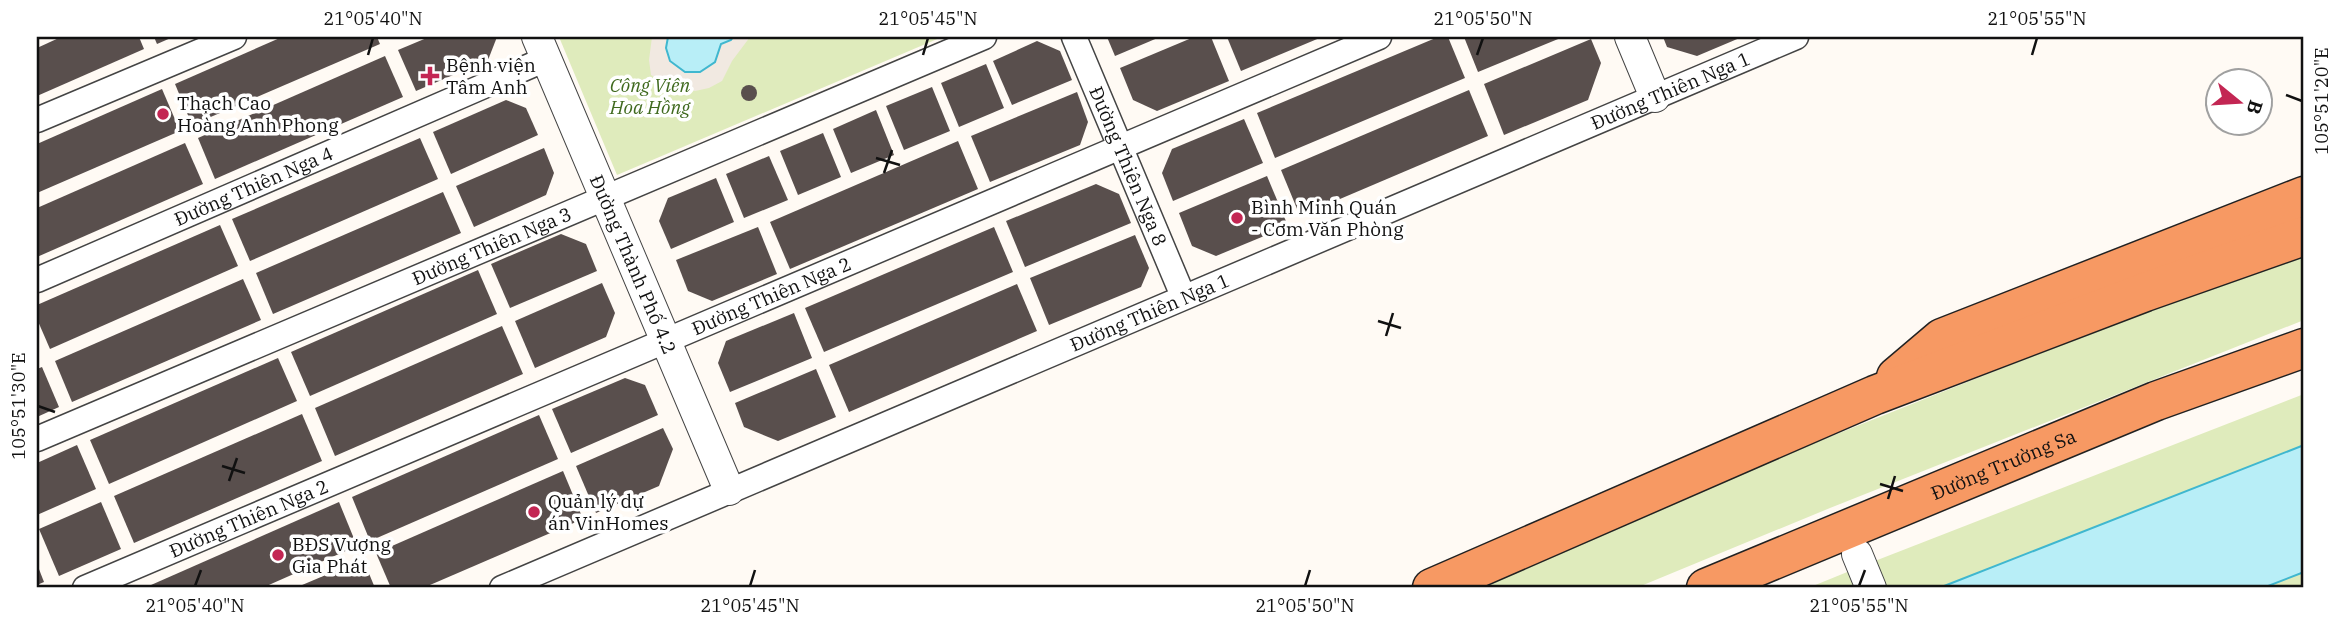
<svg xmlns="http://www.w3.org/2000/svg" width="2341" height="625" font-family="'IBM Plex Serif',serif">
<rect width="100%" height="100%" fill="#fffaf4"/>
<!-- green -->
<g fill="#dfebbc">
<polygon points="559,37 942,37 617,175"/>
<path d="M2304,252V320L1830,508L1636,588H1470C1745,468 2024,358 2304,252Z"/>
<polygon points="2304,394 2304,588 1808,588 1862,566"/>
</g>
<!-- plaza -->
<polygon fill="#f1e9e1" points="652,37 668,37 666,48 715,62 721,44 731,40 733,37 750,37 732,61 722,81 709,88 695,91 666,84 651,75 649,60"/>
<!-- water -->
<g fill="#b8eef7" stroke="#3fb7cf" stroke-width="2">
<polygon points="668,37 733,37 731,40 721,44 715,62 700,72 685,72 670,61 666,48"/>
<polygon points="2304,445 2304,572 2263,588 1939,588"/>
</g>
<!-- building -->
<g fill="#594f4d">
<polygon points="61,37 139,37 144,49 37,96 37,48"/>
<polygon points="154,37 173,37 157,44"/>
<polygon points="282,37 377,37 380,44 192,125 175,84"/>
<polygon points="429,37 497,37 488,60 416,91 398,50"/>
<polygon points="1107,37 1160,37 1115,56"/>
<polygon points="1194,37 1211,37 1229,81 1157,111 1133,100 1120,68"/>
<polygon points="1227,37 1322,37 1241,71"/>
<polygon points="1438,37 1448,37 1465,78 1275,158 1257,113"/>
<polygon points="1464,37 1563,37 1478,72"/>
<polygon points="1663,37 1742,37 1697,56 1667,47"/>
<polygon points="1591,39 1601,63 1588,100 1504,135 1484,84"/>
<polygon points="1037,41 1060,51 1072,80 1012,105 993,61"/>
<polygon points="385,56 403,97 215,179 198,138"/>
<polygon points="986,64 1004,108 959,127 941,83"/>
<circle cx="749" cy="93" r="8"/>
<polygon points="932,87 950,131 904,150 886,106"/>
<polygon points="162,89 180,131 37,193 37,144"/>
<polygon points="1469,90 1488,136 1300,216 1281,170"/>
<polygon points="1077,92 1088,122 1080,145 990,182 971,136"/>
<polygon points="506,100 526,108 538,135 451,174 433,132"/>
<polygon points="876,110 894,155 851,173 833,129"/>
<polygon points="1244,119 1263,163 1173,201 1162,173 1172,149"/>
<polygon points="823,133 841,177 798,195 780,151"/>
<polygon points="420,138 438,179 250,261 232,219"/>
<polygon points="958,141 978,189 790,269 770,222"/>
<polygon points="185,143 203,184 37,257 37,208"/>
<polygon points="544,148 554,173 546,195 474,227 456,186"/>
<polygon points="769,156 788,200 744,218 726,174"/>
<polygon points="1267,176 1288,226 1216,256 1192,246 1179,213"/>
<polygon points="716,178 734,222 671,249 659,221 668,198"/>
<polygon points="1096,184 1119,194 1131,223 1025,267 1006,221"/>
<polygon points="443,192 461,233 273,314 256,273"/>
<polygon points="220,225 238,266 50,349 37,319 37,305"/>
<polygon points="758,227 777,274 712,301 688,291 676,260"/>
<polygon points="994,227 1013,272 824,352 805,308"/>
<polygon points="561,234 586,244 597,271 510,308 491,264"/>
<polygon points="1135,235 1149,268 1141,287 1049,325 1030,278"/>
<polygon points="478,270 497,314 310,396 291,352"/>
<polygon points="243,279 261,320 72,402 55,361"/>
<polygon points="602,283 615,313 606,337 535,368 515,321"/>
<polygon points="1017,284 1037,331 849,412 829,365"/>
<polygon points="794,313 812,358 730,392 718,363 726,341"/>
<polygon points="502,326 523,374 335,456 315,408"/>
<polygon points="278,358 297,401 109,484 90,440"/>
<polygon points="42,367 59,407 37,417 37,369"/>
<polygon points="816,369 836,417 778,441 744,427 735,403"/>
<polygon points="625,378 645,385 658,415 571,453 552,409"/>
<polygon points="302,414 322,461 134,543 114,496"/>
<polygon points="539,415 558,459 370,541 352,497"/>
<polygon points="663,428 673,449 659,486 596,513 576,466"/>
<polygon points="77,445 96,489 37,515 37,463"/>
<polygon points="563,471 583,519 423,588 391,588 376,553"/>
<polygon points="101,502 121,549 59,576 39,529"/>
<polygon points="339,502 357,546 262,588 152,588 151,585"/>
<polygon points="363,559 375,588 295,588 347,566"/>
<polygon points="37,564 44,582 37,585"/>
</g>
<g fill="none" stroke-linecap="round" stroke-linejoin="round">
<defs>
<g id="minor">
<path id="s1" d="M1074,37L1183,296"/>
<polyline points="37,120 234,37"/>
<path id="s2" d="M37,280L546,59"/>
<path id="s3" d="M37,439L984,37"/>
<path id="s4" d="M85,588L1379,37"/>
<path id="s5" d="M502,588L1796,37"/>
</g>
<g id="tertiary">
<path id="s6" d="M537,37L729,490"/>
<polyline points="1630,37 1655,97"/>
<polyline points="1857,554 1871,588"/>
</g>
<g id="trunk">
<polyline points="1896,377 1942,338 2304,196"/>
<polyline points="1432,588 1875,395 2145,292 2304,236"/>
<path id="s7" d="M1706,588L2156,401L2304,348"/>
</g>
</defs>
<!-- minor casing -->
<use href="#minor" stroke="#444" stroke-width="27"/>
<!-- tertiary casing -->
<use href="#tertiary" stroke="#444" stroke-width="32"/>
<!-- trunk casing -->
<use href="#trunk" stroke="#222" stroke-width="41"/>
<!-- minor -->
<use href="#minor" stroke="#fff" stroke-width="24"/>
<!-- tertiary -->
<use href="#tertiary" stroke="#fff" stroke-width="30"/>
<!-- trunk -->
<use href="#trunk" stroke="#f79963" stroke-width="38"/>
</g>
<!-- ticks -->
<path fill="none" stroke="#111" stroke-width="2.5" d="M368,55L373,38M923,55L928,38M1477,55L1483,38M2032,55L2037,38M2286,95L2302,101M876,158L900,165M884,173L892,150M1378,321L1401,328M1386,336L1393,313M38,406L55,412M222,466L245,473M229,481L237,458M1880,484L1903,491M1888,499L1895,476M195,586L201,570M750,586L755,570M1305,586L1310,570M1859,586L1865,570"/>
<!-- markers -->
<g fill="#c32653" stroke="#fff" stroke-width="2.5">
<path d="M426.5 65.5h7v7h7v7h-7v7h-7v-7h-7v-7h7z"/>
<circle cx="163" cy="114" r="7"/>
<circle cx="1237" cy="218" r="7"/>
<circle cx="534" cy="512" r="7"/>
<circle cx="278" cy="555" r="7"/>
</g>
<g text-anchor="middle" dominant-baseline="central" stroke-width="7" stroke-linejoin="round" paint-order="stroke">
<!-- poi labels -->
<g font-size="19" fill="#111" stroke="#fff" text-anchor="start">
<text x="446" y="65">Bệnh viện<tspan x="446" dy="22">Tâm Anh</tspan></text>
<text x="177" y="103">Thạch Cao<tspan x="177" dy="22">Hoàng Anh Phong</tspan></text>
<text x="1251" y="207">Bình Minh Quán<tspan x="1251" dy="22">- Cơm Văn Phòng</tspan></text>
<text x="548" y="501">Quản lý dự<tspan x="548" dy="22">án VinHomes</tspan></text>
<text x="292" y="544">BĐS Vượng<tspan x="292" dy="22">Gia Phát</tspan></text>
</g>
<!-- park labels -->
<g font-size="19" font-style="italic" fill="#406a1f" stroke="#fff">
<text x="650" y="85">Công Viên<tspan x="650" dy="22">Hoa Hồng</tspan></text>
</g>
<!-- street labels -->
<g font-size="19" fill="#111" stroke="#fff">
<text stroke="none"><textPath href="#s5" startOffset="1270">Đường Thiên Nga 1</textPath></text>
<text stroke="none"><textPath href="#s1" startOffset="140">Đường Thiên Nga 8</textPath></text>
<text stroke="none"><textPath href="#s2" startOffset="236">Đường Thiên Nga 4</textPath></text>
<text stroke="none"><textPath href="#s3" startOffset="494">Đường Thiên Nga 3</textPath></text>
<text stroke="none"><textPath href="#s6" startOffset="247">Đường Thành Phố 4.2</textPath></text>
<text stroke="none"><textPath href="#s4" startOffset="746">Đường Thiên Nga 2</textPath></text>
<text stroke="none"><textPath href="#s5" startOffset="704">Đường Thiên Nga 1</textPath></text>
<text stroke="none"><textPath href="#s7" startOffset="322">Đường Trường Sa</textPath></text>
<text stroke="none"><textPath href="#s4" startOffset="178">Đường Thiên Nga 2</textPath></text>
</g>
</g>
<!-- border -->
<rect width="2341" height="625" fill="none" stroke="#ffffff" stroke-width="77"/>
<!-- north arrow -->
<g transform="translate(2239 102) rotate(108)"><circle r="33" fill="#ffffff" stroke="#a0a0a0" stroke-width="2"/>
<path d="M0-5L12 26L0 18L-12 26Z" fill="#c32653"/>
<text y="-10" font-size="19" font-weight="bold" text-anchor="middle" fill="#111111">B</text>
</g>
<rect x="38" y="38" width="2264" height="548" fill="none" stroke="#111" stroke-width="2.5"/>
<g font-size="18" text-anchor="middle" fill="#111">
<text x="373" y="25">21°05'40"N</text>
<text x="928" y="25">21°05'45"N</text>
<text x="1483" y="25">21°05'50"N</text>
<text x="2037" y="25">21°05'55"N</text>
<text transform="translate(2322 101) rotate(-90)" y="6">105°51'20"E</text>
<text transform="translate(19 406) rotate(-90)" y="6">105°51'30"E</text>
<text x="195" y="612">21°05'40"N</text>
<text x="750" y="612">21°05'45"N</text>
<text x="1305" y="612">21°05'50"N</text>
<text x="1859" y="612">21°05'55"N</text>
</g>
</svg>
